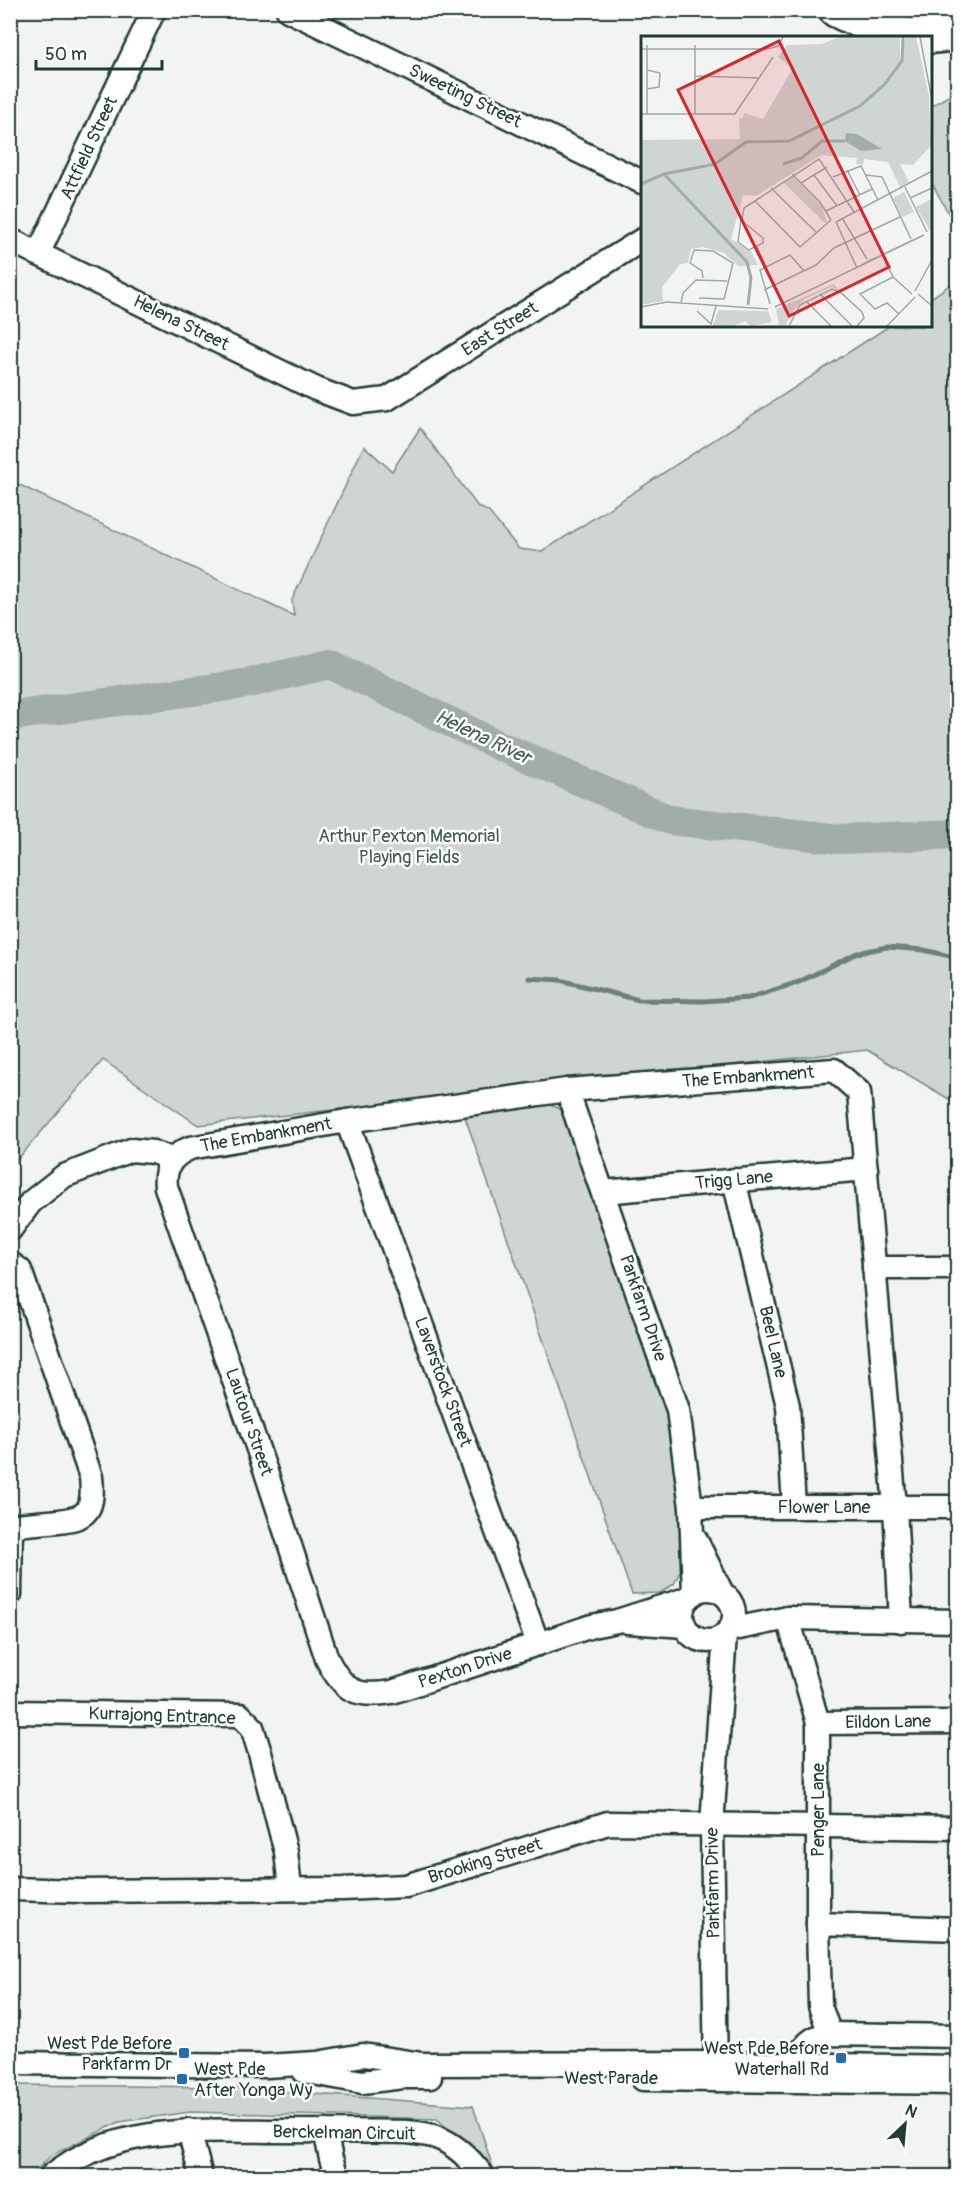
<svg xmlns="http://www.w3.org/2000/svg" width="968" height="2187" font-family="Pangolin,sans-serif">
<rect width="100%" height="100%" fill="#f2f3f3"/>
<filter id="ink" filterUnits="userSpaceOnUse"><feTurbulence type="fractalNoise" baseFrequency=".0167" numOctaves="2"/><feDisplacementMap in="SourceGraphic" scale="12" xChannelSelector="R" yChannelSelector="G"/><feConvolveMatrix kernelMatrix="1 2 1 2 8 2 1 2 1" color-interpolation-filters="sRGB"/></filter>
<g filter="url(#ink)">
<!-- green -->
<g fill="#ced5d3" stroke="#768984" stroke-width="1.5">
<polygon points="957,91 957,229 931,181 931,106"/>
<polygon points="957,280 957,1104 867,1050 198,1125 103,1060 11,1167 11,481 294,616 292,600 364,446 392,471 420,428 478,507 488,511 519,549 542,552 889,326 930,326 931,298"/>
<polygon points="541,1102 556,1107 568,1117 674,1429 685,1562 674,1584 660,1593 632,1594 464,1114"/>
<polygon points="11,2085 225,2087 473,2106 493,2168 437,2119 190,2112 119,2122 52,2155 30,2176 11,2176"/>
</g>
<g fill="none" stroke-linecap="round" stroke-linejoin="round">
<!-- stream -->
<polyline stroke="#6d807b" stroke-width="5" points="529,978 560,980 639,1000 703,1001 749,998 799,982 857,953 887,947 924,950 958,958"/>
<!-- river -->
<polyline stroke="#a1adaa" stroke-width="30" points="10,716 244,684 330,664 500,746 670,820 841,839 958,834"/>
<defs>
<g id="minor">
<polyline points="288,10 642,182"/>
<polyline points="10,240 316,389 353,403 387,399 642,240"/>
<polyline points="38,254 154,10"/>
<polyline points="567,1090 678,1410 691,1507 694,1594"/>
<polyline points="347,1121 538,1644"/>
<polyline points="734,1180 788,1406 794,1507"/>
<polyline points="603,1192 866,1169"/>
<polyline points="10,1230 31,1202 64,1176 131,1150 153,1152 171,1159"/>
<path d="M10,1263L20,1270L91,1477C95,1516 84,1519 49,1522C36,1523 23,1524 10,1526"/>
<polyline points="874,1268 958,1268"/>
<polyline points="691,1507 958,1507"/>
<polyline points="695,1538 722,1593"/>
<circle cx="708" cy="1615" r="26"/>
<polyline points="10,1594 11,1526"/>
<path d="M689,1598L617,1621L592,1626L392,1692C356,1698 343,1691 327,1659L265,1469L166,1187C164,1167 171,1156 190,1148L347,1121L567,1090L834,1070L859,1092L895,1507L901,1621"/>
<polyline points="788,1618 818,1723 818,1924 820,2006 830,2034"/>
<polyline points="628,1622 685,1626"/>
<polyline points="729,1630 788,1618 958,1621"/>
<polyline points="10,1712 240,1715 252,1727 260,1753 286,1852 290,1888"/>
<polyline points="818,1723 958,1722"/>
<polyline points="10,1889 81,1891 343,1889 406,1886 608,1823 958,1828"/>
<polyline points="818,1924 958,1929"/>
<polyline points="10,2063 266,2066 317,2063 363,2055 422,2064 716,2063 958,2067"/>
<path d="M793,2064C804,2047 808,2037 830,2034L958,2036"/>
<polyline points="303,2071 362,2082 403,2077 430,2077"/>
<polyline points="716,2077 712,1825 725,1634"/>
<polyline points="643,2079 958,2083"/>
<polyline points="189,2130 201,2176"/>
<polyline points="325,2131 331,2159 337,2176"/>
<path d="M51,2176C113,2125 198,2130 274,2131C319,2131 363,2131 407,2132C416,2133 427,2134 436,2137C455,2144 472,2161 483,2176"/>
</g>
<path id="highway" d="M836,10C876,30 912,44 958,32"/>
</defs>
<!-- minor casing -->
<use href="#minor" stroke="#1f3d34" stroke-width="27"/>
<!-- highway casing -->
<use href="#highway" stroke="#1f3d34" stroke-width="38"/>
<!-- minor -->
<use href="#minor" stroke="#fff" stroke-width="22"/>
<!-- highway -->
<use href="#highway" stroke="#fff" stroke-width="33"/>
</g>
</g>
<!-- markers -->
<g fill="#1f6fb2" stroke="#fff" stroke-width="2">
<rect x="178" y="2047" width="12" height="12" rx="3"/>
<rect x="835" y="2052" width="12" height="12" rx="3"/>
<rect x="176" y="2073" width="12" height="12" rx="3"/>
</g>
<g text-anchor="middle" dominant-baseline="central" stroke-width="5" stroke-linejoin="round" paint-order="stroke">
<!-- street labels -->
<g font-size="18" fill="#1f3d34" stroke="#fff">
<text transform="translate(465 96) rotate(26)">Sweeting Street</text>
<text transform="translate(89 148) rotate(-65)">Attfield Street</text>
<text transform="translate(181 323) rotate(26)">Helena Street</text>
<text transform="translate(500 329) rotate(-32)">East Street</text>
<text transform="translate(748 1077) rotate(-4)">The Embankment</text>
<text transform="translate(266 1135) rotate(-10)">The Embankment</text>
<text transform="translate(734 1180) rotate(-5)">Trigg Lane</text>
<text transform="translate(643 1308) rotate(71)">Parkfarm Drive</text>
<text transform="translate(773 1342) rotate(77)">Beel Lane</text>
<text transform="translate(443 1382) rotate(70)">Laverstock Street</text>
<text transform="translate(249 1422) rotate(71)">Lautour Street</text>
<text x="824" y="1507">Flower Lane</text>
<text transform="translate(465 1668) rotate(-18)">Pexton Drive</text>
<text transform="translate(162 1716) rotate(2)">Kurrajong Entrance</text>
<text transform="translate(888 1722) rotate(-1)">Eildon Lane</text>
<text transform="translate(818 1810) rotate(-90)">Penger Lane</text>
<text transform="translate(485 1861) rotate(-17)">Brooking Street</text>
<text transform="translate(713 1883) rotate(-91)">Parkfarm Drive</text>
<text x="611" y="2078">West Parade</text>
<text transform="translate(344 2133) rotate(1)">Berckelman Circuit</text>
</g>
<!-- park labels -->
<g font-size="18" fill="#425b54" stroke="#fff">
<text x="409" y="836">Arthur Pexton Memorial<tspan x="409" dy="21">Playing Fields</tspan></text>
</g>
<!-- poi labels -->
<g font-size="18" fill="#1f3d34" stroke="#fff" text-anchor="end">
<text x="172" y="2043">West Pde Before<tspan x="172" dy="21">Parkfarm Dr</tspan></text>
<text x="829" y="2048">West Pde Before<tspan x="829" dy="21">Waterhall Rd</tspan></text>
<text x="194" y="2069" text-anchor="start">West Pde<tspan x="194" dy="21">After Yonga Wy</tspan></text>
</g>
<!-- water labels -->
<g font-size="20" font-style="italic" fill="#465f57" stroke="#fff">
<text transform="translate(483 737) rotate(25)">Helena River</text>
</g>
</g>
<!-- overview -->
<g transform="translate(641 36)">
<rect width="291" height="291" fill="#f2f3f3"/>
<path d="M198,1H259V27L264,1H275L288,60L290,110L272,129L259,128L268,146L259,151L247,126L223,123L222,129L215,128L216,122L180,119L115,160L102,159L90,203L110,215L117,229L97,230L83,217L62,211L50,213L47,227L39,228L21,251L22,265L0,269V104L99,103L98,82H102L103,77L122,83L152,32L137,21L146,9L181,8ZM151,140L180,168L186,186L184,187L142,146ZM263,156L273,176L261,181L252,162ZM291,163V194L289,195L275,171ZM193,248L198,254L190,251L164,263L152,275L144,290L138,289L135,273ZM78,274L127,275L131,286L110,290L104,285L93,290H71Z" fill="#ced5d3"/>
<path d="M205,97L216,98L241,113L220,115L204,105Z" fill="#a1adaa"/>
<path fill="none" stroke="#a1adaa" stroke-width="3" d="M142,128L161,122L181,105H204M23,138L106,226L110,242L107,269M0,148L23,138L74,128L105,106L148,105L219,70L243,49L261,25L262,1"/>
<path fill="none" stroke="#9eaaa7" stroke-width="1.5" d="M279,1L291,64M6,9V78M54,9V78M0,13H127L137,10L142,1M6,34L19,37L18,51L6,53M54,40L119,42M0,78H94L132,21M206,134L219,159M151,138L179,166L190,184M173,139L196,170M225,139L241,141L270,203M192,141L220,130L237,164M160,147L186,131M264,151L286,196M130,152L176,197M269,162L291,152M185,175L231,153M201,182L226,223M100,184L122,202V207L108,214L97,206ZM101,184L103,172L114,165M190,184L159,211L114,165L178,123L213,176M195,186L291,135M195,186L216,232M116,211L125,231M242,219L252,241L271,258M224,227L272,204M252,241L219,258L234,273L246,267L258,278M123,254L175,229L193,212L259,181M274,255L291,224M179,258L211,290M277,258L291,270M58,262L83,263L92,227L72,215L53,214L49,227L61,235L62,242M165,265L190,290M40,267L42,257L55,244L86,245M129,268L119,234L149,219L163,235M0,271L26,266L127,273M134,271L283,199M56,275L70,288L75,270M148,290L159,269L191,253L199,256L221,276L223,282L216,290M246,290L274,261"/>
<path fill="#d62828" fill-opacity="0.15" stroke="#d62828" stroke-width="3" d="M138,5L248,231L148,280L37,54Z"/>
<rect width="291" height="291" fill="none" stroke="#1f3d34" stroke-width="3"/>
</g>
<!-- margin -->
<rect width="968" height="2187" fill="none" stroke="#fff" stroke-width="36"/>
<rect x="18" y="18" width="932" height="2151" fill="none" stroke="#1f3d34" stroke-width="2" filter="url(#ink)"/>
<!-- north arrow -->
<g transform="translate(905 2124) rotate(26)" stroke="#ffffff" stroke-width="4.5" paint-order="stroke">
<path d="M0-4.5L10 22L0 15L-10 22Z" fill="#1f3d34"/>
<text y="-9" font-size="16" font-weight="bold" text-anchor="middle" fill="#1f3d34">N</text>
</g>
<!-- scale -->
<path d="M36 60v9h126v-9" fill="none" stroke="#1f3d34" stroke-width="3"/>
<text x="45" y="60" font-size="18" fill="#1f3d34" stroke="#ffffff" stroke-width="4.5" paint-order="stroke">50 m</text>
</svg>
